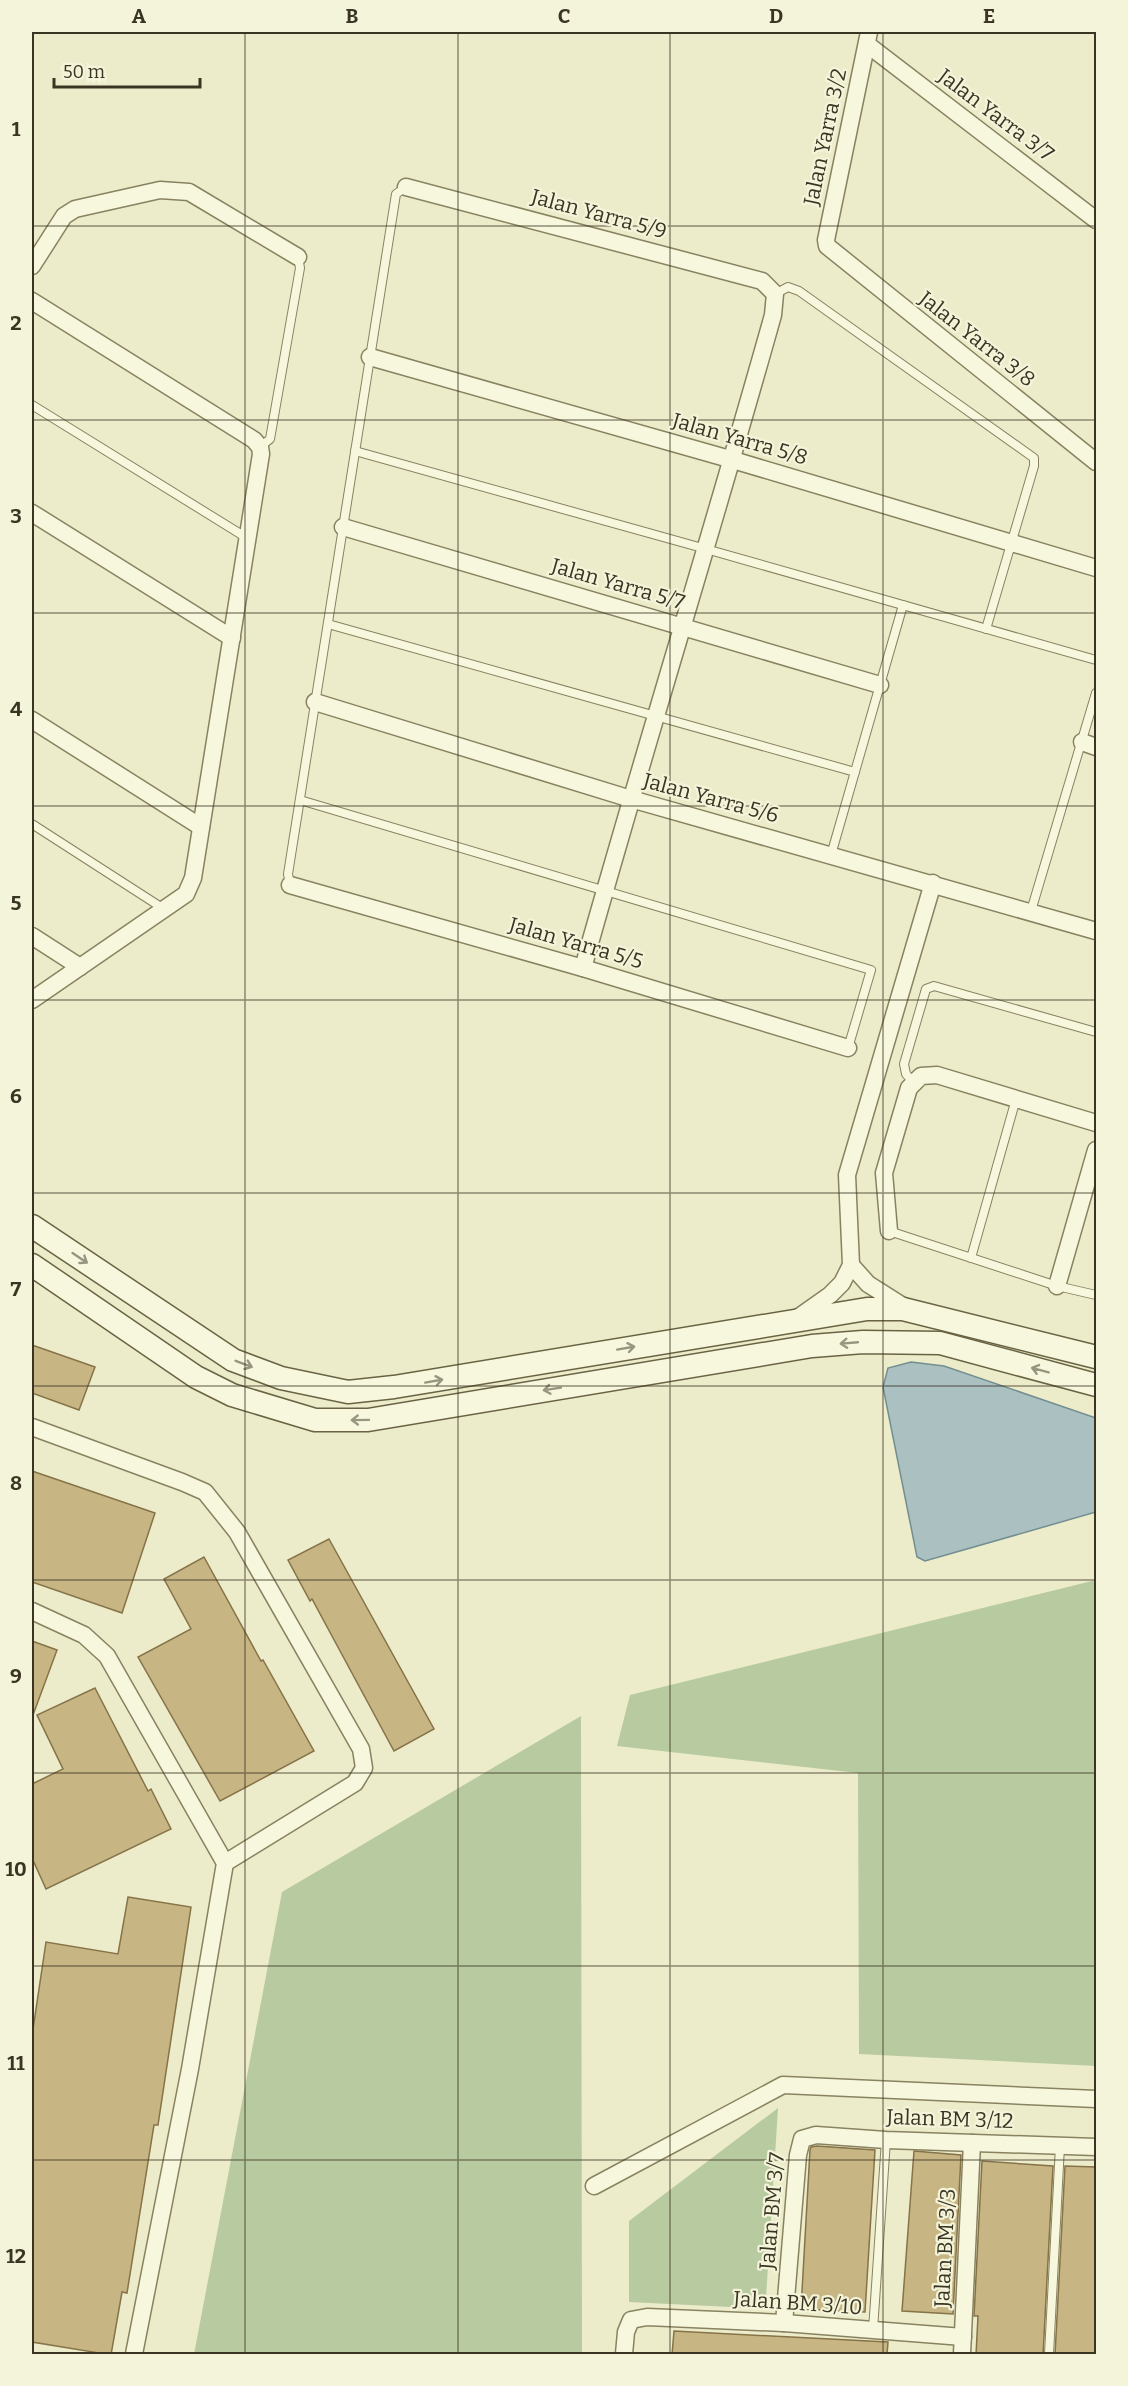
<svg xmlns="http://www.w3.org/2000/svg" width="1128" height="2386" font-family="Bitter,serif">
<rect width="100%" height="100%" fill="#ececcb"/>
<!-- green -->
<g fill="#b8ca9f">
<polygon points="1096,1580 1096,2066 859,2054 858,1773 617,1746 630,1695"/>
<polygon points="581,1716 582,2354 194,2354 282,1892"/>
<polygon points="778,2108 766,2298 751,2308 629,2302 629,2221"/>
</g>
<!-- water -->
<polygon fill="#abc1c1" stroke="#728e90" stroke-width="1.5" points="911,1362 944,1366 1096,1418 1096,1512 925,1561 917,1557 883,1387 888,1368"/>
<!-- building -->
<g fill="#c7b584" stroke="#867348" stroke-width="1.5">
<polygon points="32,1345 95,1367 79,1410 32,1393"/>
<polygon points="32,1471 155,1513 122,1613 32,1582"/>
<polygon points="329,1539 434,1729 394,1751 312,1599 310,1601 288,1560"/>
<polygon points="204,1557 261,1661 263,1660 314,1751 220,1801 138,1657 191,1629 164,1579"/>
<polygon points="32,1641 57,1650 33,1715 32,1715"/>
<polygon points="95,1688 148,1791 151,1789 171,1829 46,1889 32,1858 32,1784 63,1769 37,1715"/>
<polygon points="128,1897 191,1907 158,2125 154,2125 127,2293 122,2292 111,2355 32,2342 32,2036 46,1942 118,1954"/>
<polygon points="817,2146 875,2150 865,2312 801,2309 810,2150 811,2147"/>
<polygon points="914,2151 961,2155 953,2314 902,2311"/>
<polygon points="982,2161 1053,2166 1043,2355 976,2355 978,2316 974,2316"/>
<polygon points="1065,2166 1096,2167 1096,2355 1055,2355"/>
<polygon points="674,2331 888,2342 887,2355 672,2355"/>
</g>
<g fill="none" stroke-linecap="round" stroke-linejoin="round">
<defs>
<g id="lane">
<polyline points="775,294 788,287 799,291 1034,458 1034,466 986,629"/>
<polyline points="32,405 247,538"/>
<polyline points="260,447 270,439 300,268 298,257"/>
<polyline points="355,451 706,549 1096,660"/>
<polyline points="328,624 855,772"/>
<polyline points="300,800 871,970 848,1048"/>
<polyline points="32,824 164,909"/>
<polyline points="831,855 903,605"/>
<polyline points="290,885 288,874 396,194 406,187"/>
<polyline points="1031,911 1096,693"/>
<polyline points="914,1083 906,1074 904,1064 926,989 934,986 1096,1032"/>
<polyline points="889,1231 1057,1286 1096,1295"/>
<polyline points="971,1258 1016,1099"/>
<polyline points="873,2330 886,2140"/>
<polyline points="1049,2354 1060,2146"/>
</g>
<g id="street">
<polyline points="869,32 826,240 827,246 1096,462"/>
<polyline points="868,45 1096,220"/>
<path d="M406,187L762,281L775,294L773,315C712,533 644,750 583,968"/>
<polyline points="32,266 64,216 75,209 160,190 189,192 298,257"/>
<polyline points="32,301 254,440 260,447 261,454 193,878 186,894 32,1000"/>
<polyline points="370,357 733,460 1096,568"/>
<polyline points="32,513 232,638"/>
<polyline points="343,527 880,685"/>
<polyline points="315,702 631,799 1096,931"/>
<polyline points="32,720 201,827"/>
<polyline points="1082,742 1096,747"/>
<polyline points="290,885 583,968 848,1048"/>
<polyline points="32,936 80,967"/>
<polyline points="889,1231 884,1173 909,1088 921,1076 937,1075 1096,1123"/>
<polyline points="851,1265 868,1284 906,1308"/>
<polyline points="1057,1286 1096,1150"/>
<polyline points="796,1319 830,1295 842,1283 851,1265 847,1175 933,883"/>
<polyline points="32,1427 182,1482 205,1492 237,1532 361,1749 364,1768 355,1783 225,1863"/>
<polyline points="32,1611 84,1635 107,1656 225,1863 190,2069 134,2354"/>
<polyline points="594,2186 783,2085 1096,2099"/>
<polyline points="784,2323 798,2155 802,2139 816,2135 886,2140 1096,2147"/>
<polyline points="624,2354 626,2332 631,2320 647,2317 784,2323 963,2337"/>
<polyline points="962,2354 972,2143"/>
</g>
<g id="secondary">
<polyline points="32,1226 233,1360 281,1378 348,1392 394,1387 867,1309 903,1309 1096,1357"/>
<polyline points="32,1265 196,1377 232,1395 315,1420 368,1420 812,1346 863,1342 940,1343 1096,1385"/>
</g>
</defs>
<!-- lane casing -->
<use href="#lane" stroke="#888260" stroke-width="10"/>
<!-- street casing -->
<use href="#street" stroke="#888260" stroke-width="19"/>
<!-- secondary casing -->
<use href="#secondary" stroke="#6a6343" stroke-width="25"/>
<!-- lane -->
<use href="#lane" stroke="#f7f7de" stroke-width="8"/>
<!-- street -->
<use href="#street" stroke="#f7f7de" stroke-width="16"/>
<!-- secondary -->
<use href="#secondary" stroke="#f7f7de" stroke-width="22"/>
</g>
<!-- one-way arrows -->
<defs><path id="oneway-shaft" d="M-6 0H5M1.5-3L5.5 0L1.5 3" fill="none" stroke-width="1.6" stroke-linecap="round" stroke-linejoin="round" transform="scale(1.5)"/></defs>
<g stroke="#989680">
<use href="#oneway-shaft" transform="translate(80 1258) rotate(34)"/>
<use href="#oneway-shaft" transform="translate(849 1343) rotate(175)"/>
<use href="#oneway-shaft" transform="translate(626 1348) rotate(-10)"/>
<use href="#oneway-shaft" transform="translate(244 1364) rotate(21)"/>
<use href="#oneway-shaft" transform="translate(1040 1370) rotate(-165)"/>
<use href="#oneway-shaft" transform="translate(434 1381) rotate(-10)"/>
<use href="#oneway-shaft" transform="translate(552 1389) rotate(171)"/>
<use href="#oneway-shaft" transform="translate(360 1420) rotate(179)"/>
</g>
<!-- grid -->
<path fill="none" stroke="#3a3522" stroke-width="1.5" stroke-opacity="0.55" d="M245,32V2354M458,32V2354M670,32V2354M883,32V2354M32,226H1096M32,420H1096M32,613H1096M32,806H1096M32,1000H1096M32,1193H1096M32,1386H1096M32,1580H1096M32,1773H1096M32,1966H1096M32,2160H1096"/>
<g text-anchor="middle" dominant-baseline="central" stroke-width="4.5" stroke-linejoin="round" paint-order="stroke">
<!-- street labels -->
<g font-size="21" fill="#3a3522" stroke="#f4f4da">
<text transform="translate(996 115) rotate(37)">Jalan Yarra 3/7</text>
<text transform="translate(825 137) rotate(-78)">Jalan Yarra 3/2</text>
<text transform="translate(599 214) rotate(15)">Jalan Yarra 5/9</text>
<text transform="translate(977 339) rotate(38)">Jalan Yarra 3/8</text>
<text transform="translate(740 439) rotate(16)">Jalan Yarra 5/8</text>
<text transform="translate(618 584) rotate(16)">Jalan Yarra 5/7</text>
<text transform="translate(711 798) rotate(15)">Jalan Yarra 5/6</text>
<text transform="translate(576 943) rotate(16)">Jalan Yarra 5/5</text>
<text transform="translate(950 2119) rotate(2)">Jalan BM 3/12</text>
<text transform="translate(772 2211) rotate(-85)">Jalan BM 3/7</text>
<text transform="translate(945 2248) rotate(-87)">Jalan BM 3/3</text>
<text transform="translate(798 2303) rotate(4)">Jalan BM 3/10</text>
</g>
</g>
<!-- border -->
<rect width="1128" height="2386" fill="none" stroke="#f4f4da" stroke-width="66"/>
<!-- scale -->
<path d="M54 78v9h146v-9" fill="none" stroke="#3a3522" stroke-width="3"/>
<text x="63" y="78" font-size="18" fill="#3a3522" stroke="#f4f4da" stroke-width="4.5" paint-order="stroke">50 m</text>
<rect x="33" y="33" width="1062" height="2320" fill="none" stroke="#3a3522" stroke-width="2"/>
<g font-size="20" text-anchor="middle" font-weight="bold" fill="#3a3522">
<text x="139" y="23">A</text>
<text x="352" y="23">B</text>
<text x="564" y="23">C</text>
<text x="776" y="23">D</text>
<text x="989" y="23">E</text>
<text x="16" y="136">1</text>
<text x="16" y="330">2</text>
<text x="16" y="523">3</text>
<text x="16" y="716">4</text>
<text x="16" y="910">5</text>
<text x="16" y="1103">6</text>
<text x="16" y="1296">7</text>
<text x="16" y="1490">8</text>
<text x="16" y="1683">9</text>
<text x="16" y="1876">10</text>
<text x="16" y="2070">11</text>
<text x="16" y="2263">12</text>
</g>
</svg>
